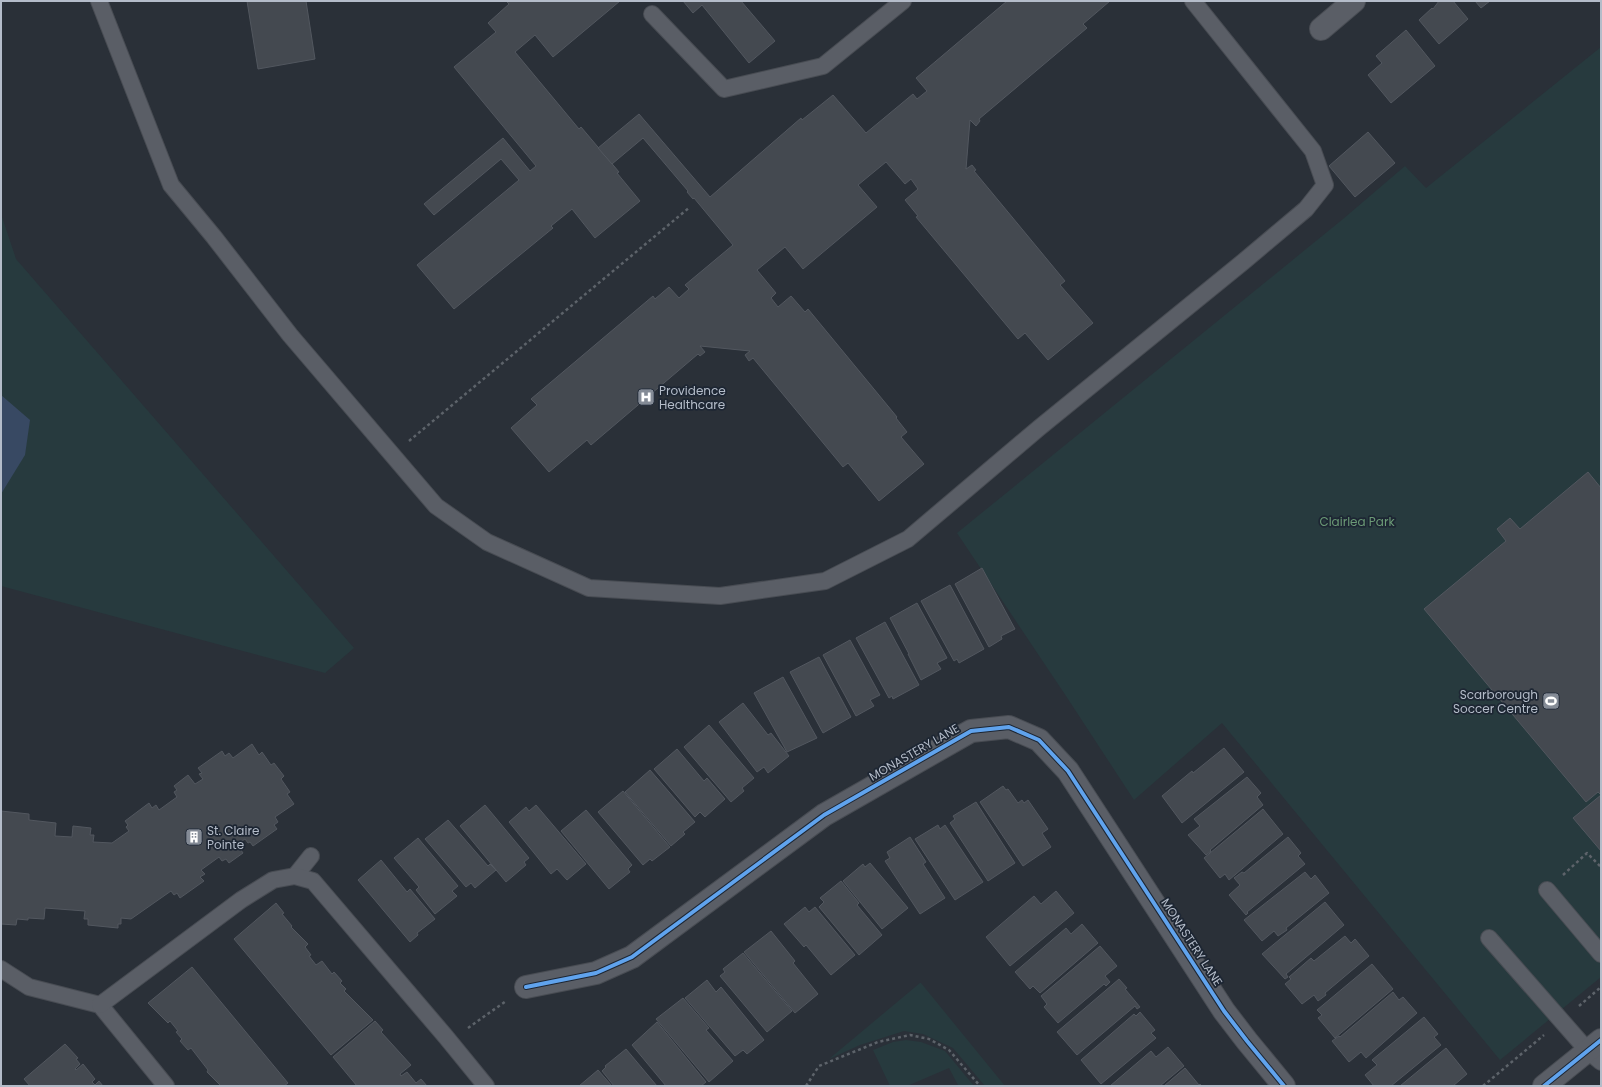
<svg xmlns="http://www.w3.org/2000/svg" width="1602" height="1087" font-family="Poppins,sans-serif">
<rect width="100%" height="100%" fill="#2a3038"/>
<!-- green -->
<g fill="#273a3e">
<polygon points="1601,47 1601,977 1500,1060 1222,723 1134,800 1066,696 957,533 1343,219 1405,166 1426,188"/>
<polygon points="1,214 16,259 354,648 325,673 1,586"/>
<polygon points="920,983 921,983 1005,1086 985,1086 953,1048 923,1034 904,1031 860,1045 829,1059"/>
<polygon points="906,1040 921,1042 945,1051 974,1086 958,1085 949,1068 907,1086 890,1086 873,1050 893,1042"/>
</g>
<!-- water -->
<polygon fill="#384963" points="1,395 30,420 25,455 1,494"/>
<!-- building -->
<g fill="#444950" stroke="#52575f">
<polygon points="247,1 306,1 315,59 258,69"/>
<polygon points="506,1 620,1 553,57 535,35 515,52 579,129 581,127 619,172 617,173 640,201 595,238 572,209 551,226 553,228 454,309 417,265 519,180 501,159 434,215 424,204 503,138 530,171 536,166 454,67 496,32 488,23 509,4"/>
<polygon points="683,1 741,1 775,41 749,63 702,5 693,13"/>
<polygon points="1007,1 1110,1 1083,24 1087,28 979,119 980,121 976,126 970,120 966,169 972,165 976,170 974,171 1065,281 1060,285 1093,323 1048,360 1025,333 1018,339 916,217 918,216 905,200 918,189 911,179 905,184 886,162 858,185 877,207 803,269 785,247 757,270 776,293 771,298 778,307 791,296 805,312 808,309 897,417 896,418 907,432 901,437 924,464 879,501 848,463 843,467 753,358 749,361 745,355 750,351 700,346 705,352 700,356 698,354 591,445 587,440 549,472 511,428 537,405 531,399 653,296 655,299 669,287 679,298 689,289 685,285 733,245 694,198 693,199 687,192 688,191 643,138 612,164 598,148 639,114 710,197 801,118 802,120 833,95 866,133 913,94 917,99 927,91 916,78"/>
<polygon points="1439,1 1453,1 1468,19 1439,44 1419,20 1432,8 1433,9"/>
<polygon points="1475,1 1490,1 1481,8"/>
<polygon points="1406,30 1435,66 1391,103 1368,75 1382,63 1376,56"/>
<polygon points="1368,132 1395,163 1355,197 1329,166"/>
<polygon points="1588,472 1601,488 1601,851 1573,818 1601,795 1598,792 1586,802 1424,609 1506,541 1497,529 1510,518 1520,529"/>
<polygon points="982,568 1015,629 1001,636 1002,639 989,647 955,584"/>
<polygon points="950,585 984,649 959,663 957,659 954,661 921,601"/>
<polygon points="917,603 947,658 937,663 941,669 921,680 908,654 909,654 890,618"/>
<polygon points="885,622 919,685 893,699 892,696 889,698 856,638"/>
<polygon points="850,640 880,695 870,700 874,706 856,716 823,655"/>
<polygon points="819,657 851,717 823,733 790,672"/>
<polygon points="783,677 817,738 787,752 754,693"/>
<polygon points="743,703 768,735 771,733 789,756 768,773 764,767 757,772 719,722"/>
<polygon points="709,725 754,778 742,788 744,791 731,802 684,747"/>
<polygon points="252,744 259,755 262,752 271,765 274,763 284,776 281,779 290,792 287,794 294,804 275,817 278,822 274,825 277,829 253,846 250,842 248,843 245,839 237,844 243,853 229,863 226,859 222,861 219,857 201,870 205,874 200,877 204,881 180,898 177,893 174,895 171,891 131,919 121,918 121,924 118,924 118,928 88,925 88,919 84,919 85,911 45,908 44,919 28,918 28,920 17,919 16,925 1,924 1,811 29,814 29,820 56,823 55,836 72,837 73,826 91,828 90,835 94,835 93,842 112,843 129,831 126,827 128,825 125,821 149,803 152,808 156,805 159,810 177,797 174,792 177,790 174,786 188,775 195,784 203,779 199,774 202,773 198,768 222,751 225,756 229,753 233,758"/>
<polygon points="1224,748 1244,772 1182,823 1162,796 1192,771 1193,773"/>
<polygon points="677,749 704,781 707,778 725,799 705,817 700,812 695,817 654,769"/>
<polygon points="650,770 695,822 683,832 685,834 671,846 625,792"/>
<polygon points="1247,777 1261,793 1257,797 1263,805 1210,850 1211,851 1206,855 1188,835 1200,826 1194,819"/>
<polygon points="1003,786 1006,790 1008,789 1018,803 1022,800 1024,803 1028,800 1048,829 1042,833 1051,847 1023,866 980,802"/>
<polygon points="623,791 670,847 652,861 650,859 643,865 598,812"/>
<polygon points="976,802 1015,863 988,881 950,823 955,819 953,816"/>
<polygon points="485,805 529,858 524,862 526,865 506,882 460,826"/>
<polygon points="536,805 586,864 567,880 557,869 551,874 509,822 526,807 529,811"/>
<polygon points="1263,809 1283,834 1229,880 1225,874 1220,878 1204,858"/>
<polygon points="586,810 632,865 628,869 630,872 609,889 561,831"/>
<polygon points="448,820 488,866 490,864 496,870 475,888 471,883 466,887 425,839"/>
<polygon points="938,825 940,829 945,825 983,882 955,900 915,839"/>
<polygon points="910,837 926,862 923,864 945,898 920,914 885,861 890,858 887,852"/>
<polygon points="1288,837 1301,853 1298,856 1305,864 1247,912 1248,913 1246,915 1229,895 1240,885 1234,878 1242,872 1244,873"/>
<polygon points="418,838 458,886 452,891 457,896 435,914 416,890 419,887 394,858"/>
<polygon points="381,860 407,892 410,889 435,919 417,933 418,935 410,942 358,880"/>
<polygon points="870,863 908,908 882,929 843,881 863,864 865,867"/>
<polygon points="1305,872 1311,879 1315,875 1329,893 1286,928 1287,930 1278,936 1274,931 1262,941 1244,920"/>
<polygon points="841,881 859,903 857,905 882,935 859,955 819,907 824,902 820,898"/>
<polygon points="1056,891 1074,913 1010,966 986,937 1034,896 1041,904"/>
<polygon points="1325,902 1344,925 1286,974 1288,977 1285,979 1262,954"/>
<polygon points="276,903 284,913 282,914 292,926 291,927 308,944 305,947 311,955 309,956 316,965 322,961 332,974 334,972 342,981 340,983 346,989 344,991 373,1020 331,1055 234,939"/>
<polygon points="805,907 809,912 815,907 855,955 831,975 806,945 804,947 784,924"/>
<polygon points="1082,924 1098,943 1040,993 1033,986 1030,989 1015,972 1066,928 1071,934"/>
<polygon points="771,931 795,961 793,963 818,994 795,1013 744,952"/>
<polygon points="1345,936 1351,943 1355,939 1369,956 1325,993 1326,995 1318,1001 1314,995 1302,1004 1285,984 1291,979 1289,977 1311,958 1314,961"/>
<polygon points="1100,946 1117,966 1105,976 1110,982 1106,986 1104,984 1058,1023 1044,1007 1047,1004 1041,996"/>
<polygon points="743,953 792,1011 767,1032 720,976 725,972 723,969"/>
<polygon points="1372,964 1393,989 1335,1038 1318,1018 1322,1015 1317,1010"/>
<polygon points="192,967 288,1083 284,1086 221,1086 207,1072 208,1070 191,1048 188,1050 180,1041 182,1039 176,1032 178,1031 170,1021 168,1023 148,1003"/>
<polygon points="1119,979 1127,988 1125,989 1140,1007 1137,1009 1135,1006 1077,1055 1057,1032"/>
<polygon points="707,980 716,992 721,987 764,1040 747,1054 743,1050 735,1056 685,998"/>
<polygon points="1393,992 1399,1000 1403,997 1417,1013 1366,1058 1361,1052 1349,1062 1332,1041 1339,1036 1340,1037"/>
<polygon points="683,998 709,1028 706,1030 733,1061 709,1082 656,1019"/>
<polygon points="1140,1012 1155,1030 1151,1033 1156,1038 1101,1084 1081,1060 1134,1014 1136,1016"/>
<polygon points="1424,1017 1438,1034 1434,1037 1441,1045 1391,1086 1374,1086 1365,1075 1377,1065 1372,1060"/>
<polygon points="375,1021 383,1030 381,1032 411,1065 400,1074 401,1076 407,1072 416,1083 421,1079 427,1086 357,1086 333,1057"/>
<polygon points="657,1022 706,1082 701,1086 666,1086 632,1045"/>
<polygon points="65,1044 78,1058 76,1059 80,1064 75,1069 76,1070 83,1064 95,1079 92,1082 95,1085 99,1081 103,1086 30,1086 24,1079"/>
<polygon points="1168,1047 1184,1066 1160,1086 1110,1086 1151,1051 1156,1057"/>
<polygon points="1446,1048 1467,1074 1453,1086 1400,1086"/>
<polygon points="626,1049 657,1086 614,1086 602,1071 606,1067 605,1066"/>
<polygon points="1185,1068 1199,1085 1200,1084 1202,1086 1164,1086"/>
<polygon points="598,1070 612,1086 579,1086"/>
</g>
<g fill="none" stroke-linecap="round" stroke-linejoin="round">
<defs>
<g id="lane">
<polyline points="99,1 171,185 214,237 290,335 436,506 487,542 589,588 720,596 825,581 908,539 1039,428 1243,262 1306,209 1325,185 1313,151 1193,1"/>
<polyline points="652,14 724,89 823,66 903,1"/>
<polyline points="295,876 311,856"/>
<polyline points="1547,890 1601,954"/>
<polyline points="1489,938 1588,1051 1601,1062"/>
<polyline points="1,969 29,987 100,1005 166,1086"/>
<polyline points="100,1005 241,900 273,880 295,876 313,881 446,1037 486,1086"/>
</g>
<g id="street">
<polyline points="1321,29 1354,1"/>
<polyline points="526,987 596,973 632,957 824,815 971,731 1009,727 1039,740 1068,771 1224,1011 1247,1041 1284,1086"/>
<polyline points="1544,1086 1601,1040"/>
</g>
</defs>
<!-- lane casing -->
<use href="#lane" stroke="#484c53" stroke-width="18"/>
<!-- street casing -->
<use href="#street" stroke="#484c53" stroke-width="24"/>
<!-- path -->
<g stroke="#5d636a" stroke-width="2.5" stroke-dasharray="3 3" stroke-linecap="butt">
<polyline points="409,441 690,207"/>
<polyline points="1563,875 1587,853 1601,867"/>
<polyline points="1579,1006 1601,987"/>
<polyline points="468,1028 506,1001"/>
<polyline points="806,1086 819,1066 878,1042 910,1035 929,1039 949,1050 980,1086"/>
<polyline points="1483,1086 1544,1035"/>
</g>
<!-- lane -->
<use href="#lane" stroke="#5a5e66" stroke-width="16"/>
<!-- street -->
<use href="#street" stroke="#5a5e66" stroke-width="22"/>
<defs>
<g id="cycleway">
<polyline points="526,987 596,973 632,957 824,815 971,731 1009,727 1039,740 1068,771 1224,1011 1247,1041 1284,1086"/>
<polyline points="1544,1086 1601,1040"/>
</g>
</defs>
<!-- cycleway casing -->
<use href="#cycleway" stroke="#1d2633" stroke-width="6"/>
<!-- cycleway -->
<use href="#cycleway" stroke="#60a3ed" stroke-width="4"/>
</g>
<!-- icons -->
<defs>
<symbol id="hospital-square" viewBox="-11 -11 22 22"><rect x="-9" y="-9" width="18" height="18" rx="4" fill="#848b96" stroke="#1d2633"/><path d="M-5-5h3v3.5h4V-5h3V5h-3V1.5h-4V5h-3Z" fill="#fff"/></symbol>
<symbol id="stadium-square" viewBox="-11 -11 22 22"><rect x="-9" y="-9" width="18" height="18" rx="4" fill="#848b96" stroke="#1d2633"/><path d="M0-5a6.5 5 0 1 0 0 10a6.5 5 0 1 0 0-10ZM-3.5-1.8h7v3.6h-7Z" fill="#fff"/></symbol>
<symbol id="building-square" viewBox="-11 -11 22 22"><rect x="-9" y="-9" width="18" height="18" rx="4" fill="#848b96" stroke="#1d2633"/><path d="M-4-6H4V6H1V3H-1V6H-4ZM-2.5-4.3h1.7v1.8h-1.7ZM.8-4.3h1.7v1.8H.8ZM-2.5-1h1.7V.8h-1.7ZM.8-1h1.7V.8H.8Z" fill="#fff"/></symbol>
</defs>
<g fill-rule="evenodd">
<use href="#hospital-square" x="636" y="387" width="20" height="20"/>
<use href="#stadium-square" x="1541" y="691" width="20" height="20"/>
<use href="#building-square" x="184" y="827" width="20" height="20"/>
</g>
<g text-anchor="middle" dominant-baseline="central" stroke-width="3.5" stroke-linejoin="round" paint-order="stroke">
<!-- poi labels -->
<g font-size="12" fill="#b4bcc9" stroke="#1d2633" text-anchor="start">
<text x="659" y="390">Providence<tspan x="659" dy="14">Healthcare</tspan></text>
<text x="1538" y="694" text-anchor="end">Scarborough<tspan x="1538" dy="14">Soccer Centre</tspan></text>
<text x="207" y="830">St. Claire<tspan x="207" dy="14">Pointe</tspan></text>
</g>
<!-- park labels -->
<g font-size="12" fill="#6b9a76" stroke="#1d2633">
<text x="1357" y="521">Clairlea Park</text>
</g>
<!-- street labels -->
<g font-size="12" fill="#b4bcc9" stroke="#1d2633">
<text transform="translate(914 752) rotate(-30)">MONASTERY LANE</text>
<text transform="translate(1192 942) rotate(57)">MONASTERY LANE</text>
</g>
</g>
<!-- border -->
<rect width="1602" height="1087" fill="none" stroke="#b4bcc9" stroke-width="4"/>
</svg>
